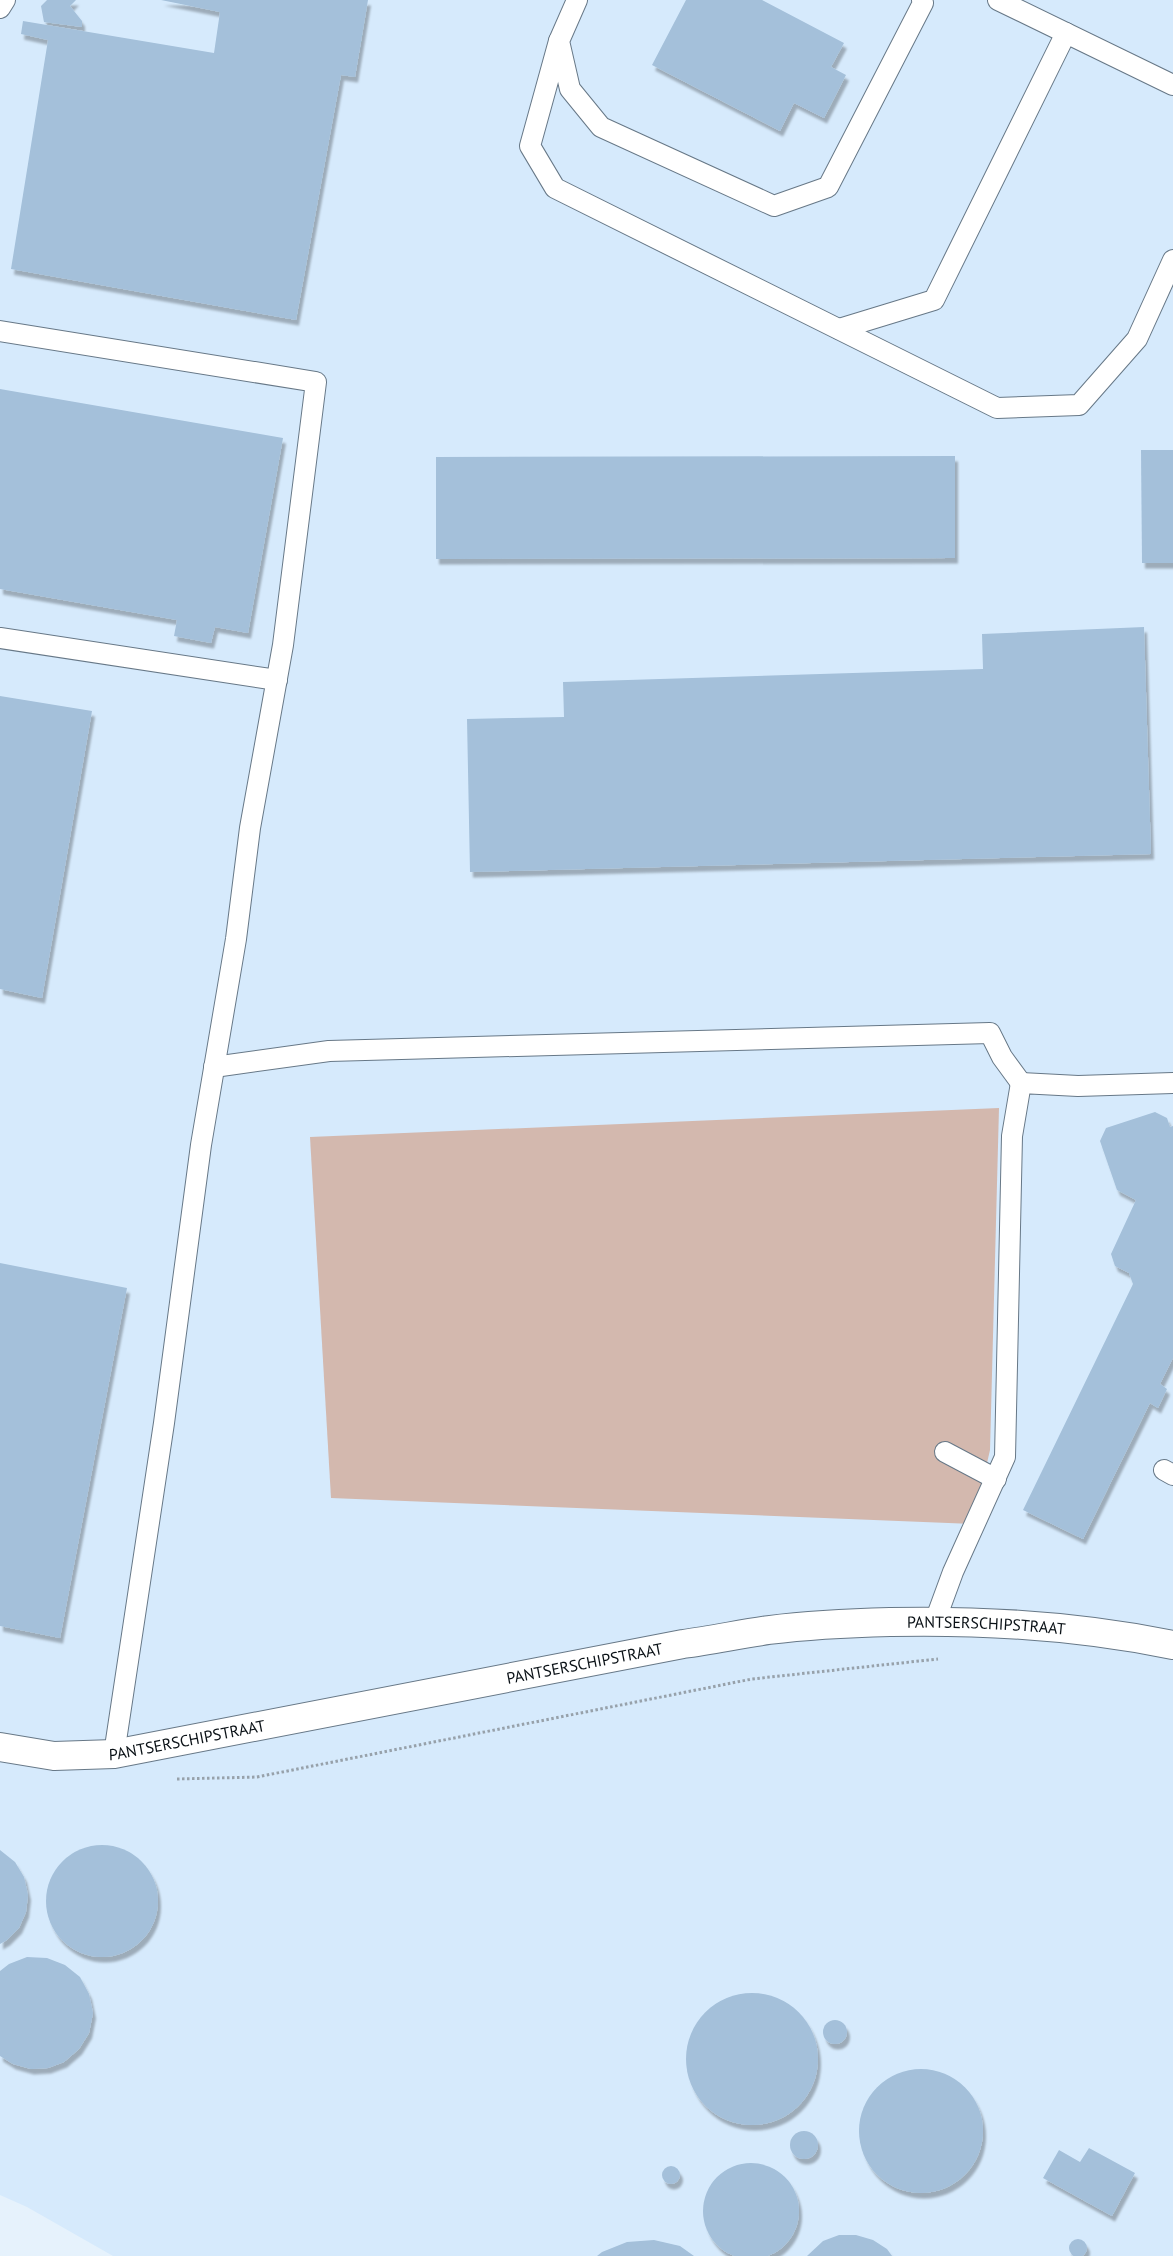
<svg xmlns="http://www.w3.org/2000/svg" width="1173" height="2256" font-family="'PT Sans',sans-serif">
<defs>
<filter id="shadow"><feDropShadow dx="3" dy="5.5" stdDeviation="1" flood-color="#0004"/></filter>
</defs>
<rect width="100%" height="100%" fill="#e6f2fc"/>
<!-- built -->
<polygon fill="#d6eafc" points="0,0 1173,0 1173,2256 113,2256 27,2207 0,2195"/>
<!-- green -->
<polygon fill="#d3b8ae" points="999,1108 990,1450 973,1524 331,1498 310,1137"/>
<!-- building -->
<g fill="#a4c0da" filter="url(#shadow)">
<polygon points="47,0 76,0 70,6 82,21 82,27 44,22 41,6"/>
<polygon points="161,0 368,0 355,77 341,75 296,320 11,269 48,40 21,34 23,21 214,53 220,12"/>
<polygon points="686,0 762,0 844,43 831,67 846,75 824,118 794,103 780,131 652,65"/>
<polygon points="0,389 283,438 248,633 215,627 211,643 174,636 177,620 0,589"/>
<polygon points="1141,450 1173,450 1173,563 1142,563"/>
<polygon points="955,456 955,558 436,559 436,457"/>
<polygon points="1144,627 1151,854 470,872 467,719 564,717 563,682 983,669 982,634"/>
<polygon points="0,696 92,711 42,998 0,989"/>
<polygon points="1155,1112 1167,1118 1170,1127 1173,1126 1173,1358 1160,1384 1167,1389 1158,1408 1150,1403 1083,1539 1023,1510 1133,1284 1129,1273 1115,1266 1111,1254 1136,1200 1117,1190 1100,1141 1106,1128"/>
<polygon points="0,1263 127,1288 60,1638 0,1626"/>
<circle cx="102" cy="1901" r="56"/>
<polygon points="0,1850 15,1862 24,1877 28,1895 26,1912 19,1928 7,1940 0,1944"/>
<polygon points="27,1957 47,1958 65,1965 80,1977 89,1994 93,2013 89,2033 79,2049 64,2062 48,2068 31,2069 13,2064 0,2056 0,1971 9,1964"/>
<circle cx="752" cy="2059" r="66"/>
<circle cx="835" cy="2032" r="12"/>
<circle cx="921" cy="2131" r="62"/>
<circle cx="804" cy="2145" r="14"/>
<polygon points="1089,2148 1135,2173 1112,2216 1043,2178 1059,2150 1080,2162"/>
<circle cx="751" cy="2211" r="48"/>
<circle cx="671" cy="2175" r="9"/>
<polygon points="839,2235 856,2235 873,2240 887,2249 892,2256 807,2256 823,2241"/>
<circle cx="1078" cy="2248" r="9"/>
<polygon points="654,2240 680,2246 694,2256 597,2256 602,2252 627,2242"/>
</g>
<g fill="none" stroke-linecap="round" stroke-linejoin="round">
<defs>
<g id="service">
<polyline points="577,0 559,41 570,89 601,127 774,206 828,187 923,3 922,0"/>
<polyline points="998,0 1173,85"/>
<polyline points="0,8 5,0"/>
<polyline points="559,41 530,146 555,188 997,408 1079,405 1137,339 1173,260"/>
<polyline points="839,329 934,300 1066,33"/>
<polyline points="0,331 316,382 283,645 250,828 236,939 201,1145 164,1423 114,1754"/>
<polyline points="0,638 277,680"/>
<polyline points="214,1067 329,1051 990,1033 1002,1057 1021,1083"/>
<polyline points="945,1452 996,1479"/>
<polyline points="1164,1470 1173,1475"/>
<polyline points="935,1621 953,1572 1005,1457 1012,1136 1021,1083 1078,1086 1173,1083"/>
</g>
<g id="secondary">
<path id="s1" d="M0,1747L54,1756L114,1754L683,1644C712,1640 741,1634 769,1630C809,1625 850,1623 890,1622C985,1620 1080,1626 1173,1645"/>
</g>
</defs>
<!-- service casing -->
<use href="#service" stroke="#677887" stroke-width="22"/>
<!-- secondary casing -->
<use href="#secondary" stroke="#677887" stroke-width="30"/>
<!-- path -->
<polyline stroke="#97a1aa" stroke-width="3" stroke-dasharray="2.5 2.5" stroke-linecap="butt" points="177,1779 257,1777 752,1679 938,1659"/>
<!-- service -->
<use href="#service" stroke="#fff" stroke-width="20"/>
<!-- secondary -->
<use href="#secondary" stroke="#fff" stroke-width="28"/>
</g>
<g text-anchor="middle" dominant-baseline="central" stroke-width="4" stroke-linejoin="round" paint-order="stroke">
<!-- street labels -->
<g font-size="16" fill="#0a1116" stroke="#fdfdfd">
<text stroke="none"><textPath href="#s1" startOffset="999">PANTSERSCHIPSTRAAT</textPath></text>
<text stroke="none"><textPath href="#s1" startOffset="594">PANTSERSCHIPSTRAAT</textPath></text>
<text stroke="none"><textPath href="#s1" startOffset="189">PANTSERSCHIPSTRAAT</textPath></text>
</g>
</g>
</svg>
